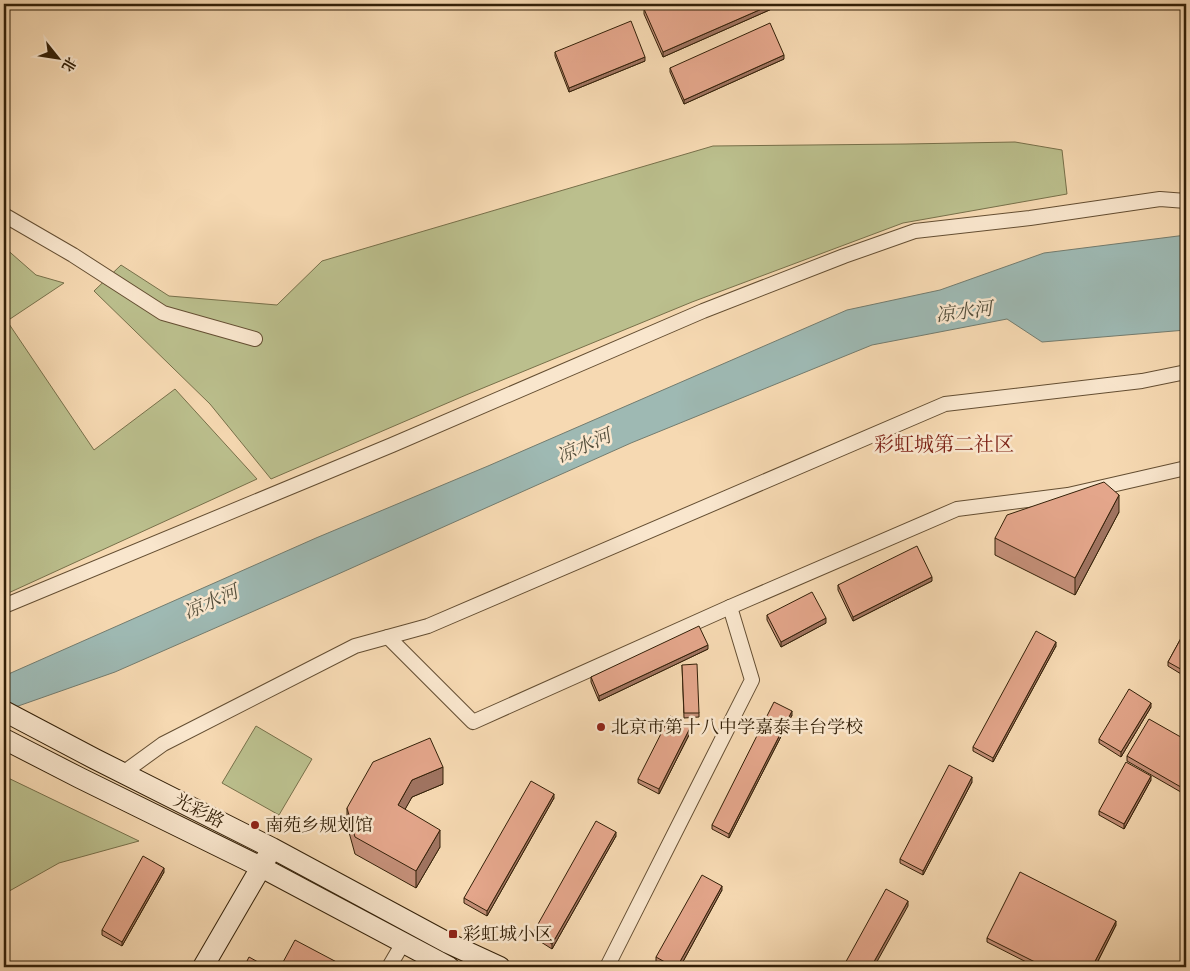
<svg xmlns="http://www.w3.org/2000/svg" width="1190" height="971" font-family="'Libre Bodoni','Noto Serif SC',serif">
<rect width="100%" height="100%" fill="#f6d9b2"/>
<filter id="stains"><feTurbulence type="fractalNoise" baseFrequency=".004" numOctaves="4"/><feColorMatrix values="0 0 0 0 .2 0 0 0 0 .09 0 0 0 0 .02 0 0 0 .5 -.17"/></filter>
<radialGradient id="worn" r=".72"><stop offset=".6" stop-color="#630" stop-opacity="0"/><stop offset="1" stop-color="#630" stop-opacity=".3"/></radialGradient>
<!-- green -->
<g fill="#bbbf8d" stroke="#77704a">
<polygon points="1015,142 1062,150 1067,194 903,223 692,302 466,395 271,479 210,404 94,291 121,265 169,296 277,305 322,261 713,146 906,144"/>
<polygon points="4,247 36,275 64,283 7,321 94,450 175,389 257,479 4,595"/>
<polygon points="256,726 312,759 279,815 222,783"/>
<polygon points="4,776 139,841 59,863 4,894"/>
</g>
<!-- water -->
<polygon fill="#9eb9b3" stroke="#737c6f" points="1186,235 1186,330 1042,342 1007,319 872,345 631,443 336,575 115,672 4,711 4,676 316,538 488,466 847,310 940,290 1044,253"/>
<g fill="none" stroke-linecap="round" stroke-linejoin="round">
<defs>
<g id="street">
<polyline points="4,215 73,255 163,313 255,339"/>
<polyline points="4,606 392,445 703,311 844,256 915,231 1030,218 1160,199 1186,201"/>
<polyline points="388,637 473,722 730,607 957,509 1068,495 1186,468"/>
<polyline points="123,773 163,744 355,646 428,626 945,404 1142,381 1186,372"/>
<polyline points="389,967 403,943"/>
<polyline points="607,967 752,680 730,607"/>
</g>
<g id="secondary">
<polyline points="4,711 95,759 272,848 448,943 500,967"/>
<polyline points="4,739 80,778 261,867 449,967"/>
<polyline points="203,967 267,857"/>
</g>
</defs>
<!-- street casing -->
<use href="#street" stroke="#644e32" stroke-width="16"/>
<!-- secondary casing -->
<use href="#secondary" stroke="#332008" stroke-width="22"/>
<!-- street -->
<use href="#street" stroke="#f9e6cd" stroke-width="14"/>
<!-- secondary -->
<use href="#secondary" stroke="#f9e6cd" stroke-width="20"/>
</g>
<!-- wall -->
<g fill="#c48f78" stroke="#332008">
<polygon points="783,4 663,57 644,14 644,9"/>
<polygon points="555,52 645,61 569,92 555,56"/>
<polygon points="784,59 684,104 670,72 670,68"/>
<polygon points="1119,512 1075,595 995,555 995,538"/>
<polygon points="932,581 853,621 838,590 838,585"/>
<polygon points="767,615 826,623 781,647 767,620"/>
<polygon points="1186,629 1186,677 1168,666 1168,662"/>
<polygon points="1056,646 993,762 973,751 973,747"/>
<polygon points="708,649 599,701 591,682 591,677"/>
<polygon points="682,665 699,713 699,717 684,718"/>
<polygon points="1151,707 1121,757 1099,743 1099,739"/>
<polygon points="792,715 729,838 712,829 712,825"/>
<polygon points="691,731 659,794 638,783 638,779"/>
<polygon points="1186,740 1186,795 1127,761 1127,756"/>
<polygon points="1151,780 1124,829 1099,815 1099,811"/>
<polygon points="972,782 923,875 900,863 900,859"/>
<polygon points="443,784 412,797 405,809 440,847 416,888 355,854 347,825 347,808"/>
<polygon points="554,798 487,916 464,903 464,898"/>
<polygon points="616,836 552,949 533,937 533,933"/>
<polygon points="164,872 122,946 102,935 102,930"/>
<polygon points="722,890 680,967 658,967 660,964 656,962 656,957"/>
<polygon points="1116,925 1095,967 1036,967 987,942 987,938"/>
<polygon points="282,964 346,967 282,967"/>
</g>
<!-- shaded-wall -->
<g fill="#a07461" stroke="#332008">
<polygon points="773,4 783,4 663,57 663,52"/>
<polygon points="784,55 784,59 684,104 684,100"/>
<polygon points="645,57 645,61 569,92 569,88"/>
<polygon points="1119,495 1119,512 1075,595 1075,578"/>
<polygon points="932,577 932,581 853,621 853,617"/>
<polygon points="826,618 826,623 781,647 781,642"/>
<polygon points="1056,642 1056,646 993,762 993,758"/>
<polygon points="708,645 708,649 599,701 599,696"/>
<polygon points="1151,703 1151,707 1121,757 1121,752"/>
<polygon points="792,711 792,715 729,838 729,834"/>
<polygon points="691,726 691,731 659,794 659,789"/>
<polygon points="443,767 443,784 412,797 398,822 398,805 412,780"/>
<polygon points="1151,776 1151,780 1124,829 1124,824"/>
<polygon points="972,777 972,782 923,875 923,871"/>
<polygon points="554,794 554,798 487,916 487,911"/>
<polygon points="440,830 440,847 416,888 416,871"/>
<polygon points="616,832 616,836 552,949 552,944"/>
<polygon points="164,868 164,872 122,946 122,942"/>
<polygon points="722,886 722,890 680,967 677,967"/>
<polygon points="908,901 908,906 874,967 871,967"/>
<polygon points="1116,921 1116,925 1095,967 1092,967"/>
</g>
<!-- building -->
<g fill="#e4a68b" stroke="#332008">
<polygon points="657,4 773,4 663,52 644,9"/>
<polygon points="631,21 645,57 569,88 555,52"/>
<polygon points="770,23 784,55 684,100 670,68"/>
<polygon points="1104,482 1119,495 1075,578 995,538 1007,515"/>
<polygon points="917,546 932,577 853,617 838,585"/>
<polygon points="812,592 826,618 781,642 767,615"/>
<polygon points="699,626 708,645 599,696 591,677"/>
<polygon points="1186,629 1186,672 1168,662"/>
<polygon points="1036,631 1056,642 993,758 973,747"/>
<polygon points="697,664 699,713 684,713 682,665"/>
<polygon points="1129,689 1151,703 1121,752 1099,739"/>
<polygon points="774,702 792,711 729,834 712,825"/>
<polygon points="670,716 691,726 659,789 638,779"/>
<polygon points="1149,719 1186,740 1186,790 1127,756"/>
<polygon points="430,738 443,767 412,780 398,805 440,830 416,871 355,837 347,808 373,762"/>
<polygon points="1126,762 1151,776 1124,824 1099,811"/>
<polygon points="949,765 972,777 923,871 900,859"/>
<polygon points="531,781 554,794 487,911 464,898"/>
<polygon points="596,821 616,832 552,944 533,933"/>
<polygon points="143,856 164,868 122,942 102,930"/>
<polygon points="1020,872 1116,921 1092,967 1045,967 987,938"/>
<polygon points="702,875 722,886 677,967 658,967 661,961 672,967 672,966 656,957"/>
<polygon points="886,889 908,901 871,967 843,967"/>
<polygon points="295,940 346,967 289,967 282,964"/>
<polygon points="249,957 267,967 244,967"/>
</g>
<!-- markers -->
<g fill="#8f2418" stroke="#f9e6cd" stroke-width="2">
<circle cx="601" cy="727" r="5"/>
<circle cx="255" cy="825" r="5"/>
<rect x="448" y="929" width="10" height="10" rx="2.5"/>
</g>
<g text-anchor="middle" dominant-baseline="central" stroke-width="5" stroke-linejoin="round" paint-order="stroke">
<!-- poi labels -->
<g font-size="18" fill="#332008" stroke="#f9e6cd" text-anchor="start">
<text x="611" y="727">北京市第十八中学嘉泰丰台学校</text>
<text x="265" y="825">南苑乡规划馆</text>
<text x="463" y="934">彩虹城小区</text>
</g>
<!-- street labels -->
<g font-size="18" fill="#332008" stroke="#f9e6cd">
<text transform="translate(199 811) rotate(27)">光彩路</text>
</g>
<!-- water labels -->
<g font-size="19" font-style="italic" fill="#534e3b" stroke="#f9e6cd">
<text transform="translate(964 312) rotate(-7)">凉水河</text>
<text transform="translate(584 446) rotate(-23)">凉水河</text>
<text transform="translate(211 602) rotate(-23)">凉水河</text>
</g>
<!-- quarter labels -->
<g font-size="20" fill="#7a1f14" stroke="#f9e6cd">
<text x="944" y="445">彩虹城第二社区</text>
</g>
</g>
<!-- margin -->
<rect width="1190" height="971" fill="none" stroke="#f6d9b2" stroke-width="20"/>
<rect x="5" y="5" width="1180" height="961" fill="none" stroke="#332008" stroke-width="2.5"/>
<rect x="10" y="10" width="1170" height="951" fill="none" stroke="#332008"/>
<!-- north arrow -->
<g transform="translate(58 58) rotate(120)" stroke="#f9e6cd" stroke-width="4" paint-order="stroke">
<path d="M0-4L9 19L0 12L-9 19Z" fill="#332008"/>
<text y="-8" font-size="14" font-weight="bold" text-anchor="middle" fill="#332008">北</text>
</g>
<rect width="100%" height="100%" filter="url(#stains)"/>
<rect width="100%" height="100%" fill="url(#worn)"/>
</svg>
